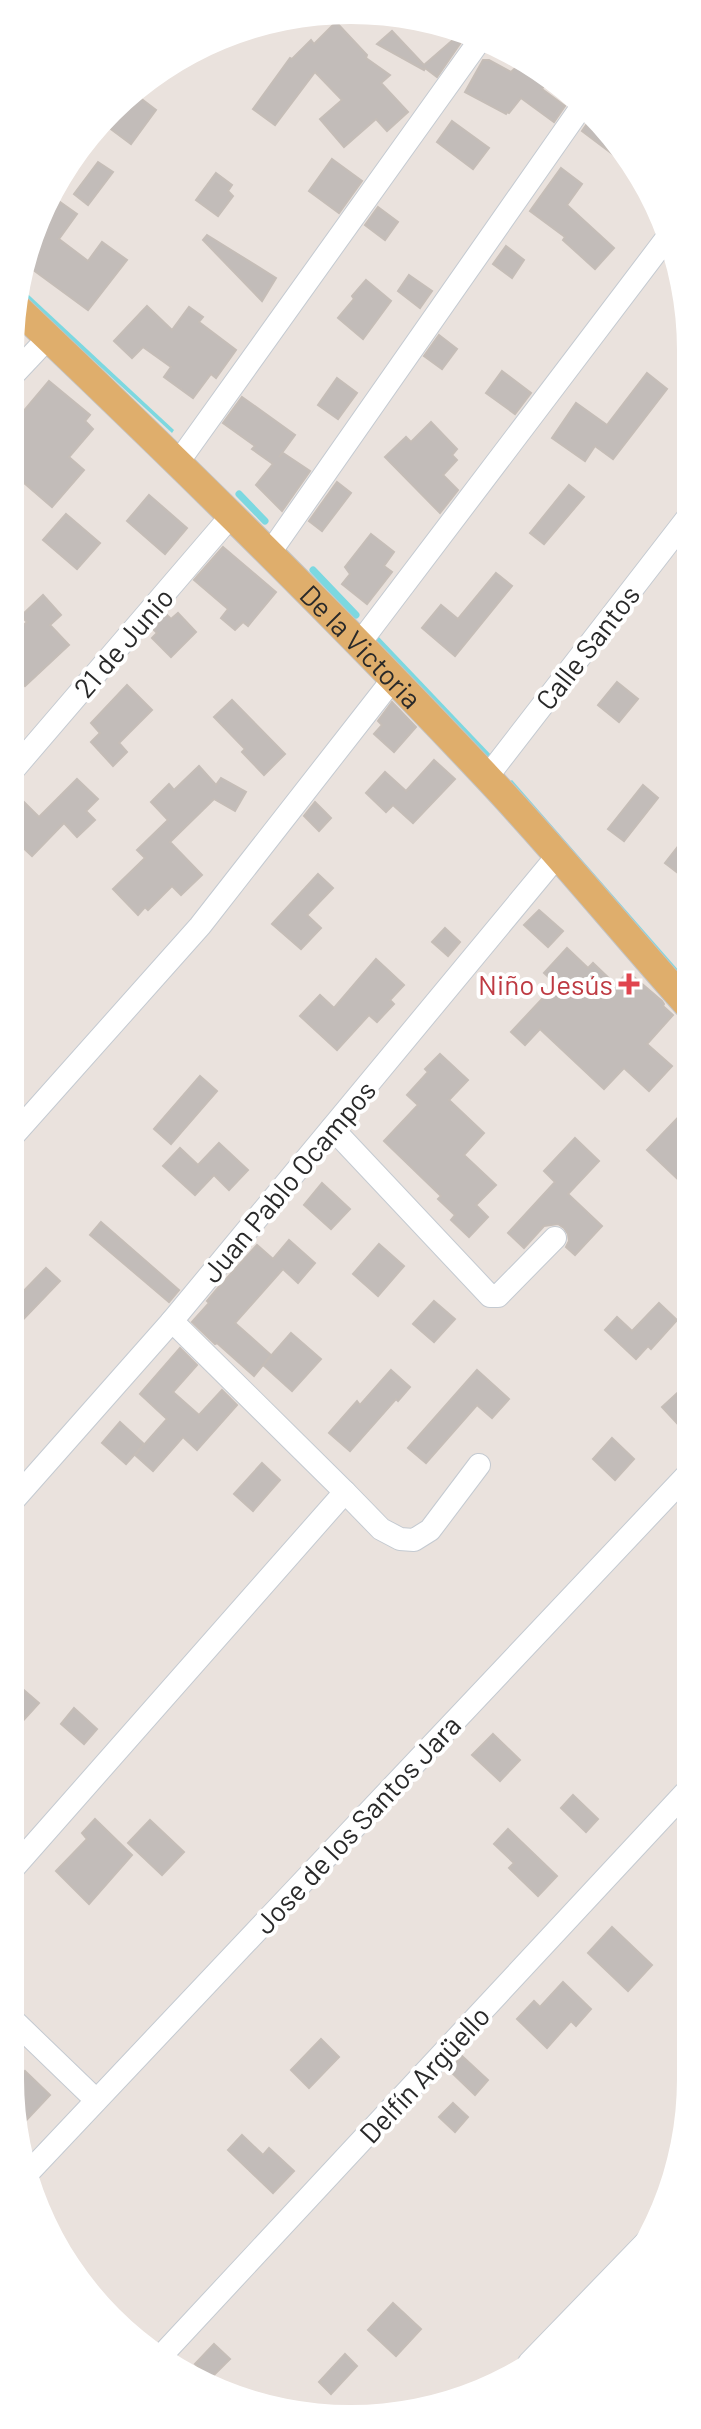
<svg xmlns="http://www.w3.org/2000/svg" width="701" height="2429" font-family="Barlow,sans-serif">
<rect width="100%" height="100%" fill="#eae2dd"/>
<!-- water -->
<g fill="#7cd8e0">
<polygon points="17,284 174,430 172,433 16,289"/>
<polygon points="376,634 493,757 490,760 373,637"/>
<polygon points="512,780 687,980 687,985 509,782"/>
</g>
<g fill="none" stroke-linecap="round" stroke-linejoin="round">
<!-- stream -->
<g stroke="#7cd8e0" stroke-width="7">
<polyline points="239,494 265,521"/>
<polyline points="313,570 356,615"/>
</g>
</g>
<!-- building -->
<g fill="#c2bcb9" stroke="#c5bdb7" stroke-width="2">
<polygon points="336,22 367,55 366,58 390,75 381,83 408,112 387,131 376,119 344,147 320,119 342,100 315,72 275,125 253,109 290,58 292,59 311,40 314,44"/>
<polygon points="392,31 424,65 461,33 466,35 437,77 425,68 424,70 377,44"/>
<polygon points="525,59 549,79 542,89 565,106 554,122 521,98 509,113 507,112 506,114 465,92 483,60 489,60 511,72"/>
<polygon points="135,94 156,110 131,144 104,124"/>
<polygon points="593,115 606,126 631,168 582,131"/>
<polygon points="452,121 489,148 473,169 437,142"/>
<polygon points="332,159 362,181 339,213 309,191"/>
<polygon points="98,162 113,172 88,205 74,194"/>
<polygon points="561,168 582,184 567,205 614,248 595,269 563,240 565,237 530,211"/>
<polygon points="216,173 232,185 228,191 233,196 218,216 196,200"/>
<polygon points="53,197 77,214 59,239 88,261 102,242 127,260 88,310 25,264"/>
<polygon points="378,207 398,222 385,240 365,225"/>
<polygon points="207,235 276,278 262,301 203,240"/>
<polygon points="506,246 524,260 512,278 493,264"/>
<polygon points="409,275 432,291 420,308 398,291"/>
<polygon points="366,280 391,301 363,339 338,318 354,299 352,296"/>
<polygon points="147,306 172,330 189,307 203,317 199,322 236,350 216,378 211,374 193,398 164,377 171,367 143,347 132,358 114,341"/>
<polygon points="439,335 457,349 442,369 424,356"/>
<polygon points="502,371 531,393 515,414 486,393"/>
<polygon points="647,373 667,389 613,459 595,446 585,461 552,438 576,403 607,425"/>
<polygon points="337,378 357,393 338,419 318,405"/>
<polygon points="49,381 90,415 85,421 93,429 69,457 84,470 52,507 16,476 16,420"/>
<polygon points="242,397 295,435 279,457 283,453 310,471 282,511 256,485 273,464 252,449 255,446 223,423"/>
<polygon points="431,422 457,449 452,455 457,460 443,475 458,490 440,513 385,457 406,437 411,442"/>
<polygon points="337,482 351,493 322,531 309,521"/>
<polygon points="569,485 584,497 544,544 530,533"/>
<polygon points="149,495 187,528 165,554 127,521"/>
<polygon points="66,514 100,543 77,569 43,540"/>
<polygon points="371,534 394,552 384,566 392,572 367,604 342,584 350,574 345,567"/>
<polygon points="223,547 276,592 248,626 243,622 235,630 221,618 228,609 194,580"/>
<polygon points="496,573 512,586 455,656 422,628 441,605 458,619"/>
<polygon points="43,595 61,615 50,625 69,645 25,686 15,675 15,633 27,622 21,616"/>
<polygon points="178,613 196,632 171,657 152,638 157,633 153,629 166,614 171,619"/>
<polygon points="617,682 638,699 619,722 598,705"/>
<polygon points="127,685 152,710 119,743 127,752 113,766 91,742 100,733 91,723"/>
<polygon points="232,700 285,754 264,775 242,752 245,749 214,717"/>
<polygon points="392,702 416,727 394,752 374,734 382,725 378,721"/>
<polygon points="434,760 455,779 413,823 393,805 386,812 366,793 385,772 406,791"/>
<polygon points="199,766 216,785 221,778 246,792 235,811 214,799 170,842 202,875 181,895 172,886 148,910 145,907 138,915 113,889 145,858 137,850 168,820 151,802 169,784 174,790"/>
<polygon points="77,779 98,799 86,811 95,820 77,837 64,823 32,856 14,839 15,793 39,817"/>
<polygon points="643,785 658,798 624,841 608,829"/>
<polygon points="315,802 331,818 319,831 304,816"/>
<polygon points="687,835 687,880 665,863"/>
<polygon points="318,874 333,888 307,915 321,928 301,949 272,924"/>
<polygon points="539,910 563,931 548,947 524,925"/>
<polygon points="445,928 460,942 448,956 432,942"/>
<polygon points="567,948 588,968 593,963 616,985 628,972 662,1001 664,1004 663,1006 673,1015 647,1044 672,1066 649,1091 624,1068 604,1089 540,1029 525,1045 511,1032 556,984 544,973"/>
<polygon points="376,959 404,985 390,1000 394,1004 377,1022 369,1015 337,1050 300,1016 320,995 334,1008"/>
<polygon points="440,1054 468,1080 449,1100 484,1133 464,1155 496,1185 476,1205 488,1217 469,1237 451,1220 455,1215 438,1199 441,1196 384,1141 418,1105 407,1095 428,1072 425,1069"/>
<polygon points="200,1076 217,1091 171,1144 154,1129"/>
<polygon points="687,1108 686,1147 686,1187 647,1150"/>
<polygon points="575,1138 599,1161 568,1194 602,1226 575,1255 566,1247 569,1241 568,1234 564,1228 558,1224 544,1226 524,1248 508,1233 555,1182 544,1171"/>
<polygon points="219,1143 248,1170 229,1190 214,1175 195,1195 163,1166 180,1148 198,1165"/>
<polygon points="322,1183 350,1209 331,1229 304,1205"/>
<polygon points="101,1222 179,1290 169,1302 90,1235"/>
<polygon points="289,1240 315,1263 298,1283 283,1269 235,1323 271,1355 254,1376 217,1343 215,1344 192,1322 209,1303 207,1301 217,1289 257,1245 273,1259"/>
<polygon points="379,1244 404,1266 378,1296 353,1274"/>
<polygon points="46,1268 60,1281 13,1330 13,1302"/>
<polygon points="434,1301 455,1319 434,1342 413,1324"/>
<polygon points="659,1303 677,1320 651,1349 648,1346 636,1359 605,1330 617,1317 632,1331"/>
<polygon points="291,1333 321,1359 292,1391 263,1365"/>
<polygon points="180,1348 197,1365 173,1392 199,1415 222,1390 237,1405 197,1450 183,1437 153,1471 135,1455 167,1419 140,1394"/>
<polygon points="391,1370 410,1387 398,1401 396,1399 350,1451 329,1433 357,1401 360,1405"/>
<polygon points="477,1370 509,1399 492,1418 477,1405 426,1463 408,1448"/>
<polygon points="686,1385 686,1433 662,1407"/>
<polygon points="120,1422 144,1444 126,1464 102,1443"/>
<polygon points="612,1438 634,1459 615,1480 593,1459"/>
<polygon points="262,1463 280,1480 253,1511 234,1494"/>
<polygon points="11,1679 39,1703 11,1734"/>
<polygon points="74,1708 97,1729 84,1744 61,1724"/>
<polygon points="493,1734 520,1760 500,1781 472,1755"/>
<polygon points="573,1795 598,1819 586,1832 561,1808"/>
<polygon points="95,1819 132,1855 89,1904 56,1871 87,1839 82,1833"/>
<polygon points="150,1820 184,1852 162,1875 128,1843"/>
<polygon points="508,1829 557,1876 538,1896 509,1868 514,1863 494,1844"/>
<polygon points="612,1927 652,1965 628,1991 588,1953"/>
<polygon points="563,1982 591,2009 576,2026 571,2021 547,2048 517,2019 534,2001 540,2007"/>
<polygon points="321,2039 339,2057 309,2088 291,2070"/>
<polygon points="462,2056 488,2080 475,2095 449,2070"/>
<polygon points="25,2071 50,2095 20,2127 11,2086"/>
<polygon points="453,2103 468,2117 455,2132 439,2117"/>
<polygon points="242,2135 263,2155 269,2148 294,2171 273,2193 228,2150"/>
<polygon points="393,2303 421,2329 396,2356 368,2330"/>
<polygon points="214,2344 230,2359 211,2378 195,2364"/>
<polygon points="345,2354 357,2366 331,2394 319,2382"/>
</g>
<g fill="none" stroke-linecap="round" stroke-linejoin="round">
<defs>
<g id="minor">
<polyline points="16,372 49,337"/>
<polyline points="179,461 480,40"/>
<polyline points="269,554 582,106"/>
<polyline points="359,644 669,235"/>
<polyline points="15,768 231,516"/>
<polyline points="487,777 688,517"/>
<polyline points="332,1128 490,1296 498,1296 555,1238"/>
<polyline points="13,1136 200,926 393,679"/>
<polyline points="345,1492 381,1529 400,1539 414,1540 430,1530 479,1465"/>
<polyline points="12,1502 172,1321 558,855"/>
<polyline points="11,1871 345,1492 172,1321"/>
<polyline points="10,2017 96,2100"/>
<polyline points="29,2172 686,1476"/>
<polyline points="162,2355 685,1793"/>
<polyline points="529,2363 649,2239"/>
</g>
<g id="major">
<path id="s1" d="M16,307C177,460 335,615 487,777C556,850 620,929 687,1004"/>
</g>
</defs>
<!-- minor casing -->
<use href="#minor" stroke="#c4cad1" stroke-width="24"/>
<!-- major casing -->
<use href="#major" stroke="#c3c3c3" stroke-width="30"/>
<!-- minor -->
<use href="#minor" stroke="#fff" stroke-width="22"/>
<!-- major -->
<use href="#major" stroke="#dfae6c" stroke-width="28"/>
</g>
<!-- markers -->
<path fill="#e0444e" stroke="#fff" stroke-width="3" d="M625 972h8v8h8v8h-8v8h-8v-8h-8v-8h8z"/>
<g text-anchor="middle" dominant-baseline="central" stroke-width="8" stroke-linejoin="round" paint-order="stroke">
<!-- street labels -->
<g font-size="28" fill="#292929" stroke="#fff">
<text transform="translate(123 642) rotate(-49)">21 de Junio</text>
<text stroke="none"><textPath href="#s1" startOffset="484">De la Victoria</textPath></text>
<text transform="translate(587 647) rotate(-52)">Calle Santos</text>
<text transform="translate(288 1181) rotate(-50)">Juan Pablo Ocampos</text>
<text transform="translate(357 1824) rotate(-47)">Jose de los Santos Jara</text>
<text transform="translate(424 2074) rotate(-47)">Delfín Argüello</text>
</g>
<!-- health labels -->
<g font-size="28" fill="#be3a42" stroke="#fff" text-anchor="end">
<text x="613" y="984">Niño Jesús</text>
</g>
</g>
<!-- crop -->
<path d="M0 0H701V2429H0ZM350 24H351A326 326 0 0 1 677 350V2079A326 326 0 0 1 351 2405H350A326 326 0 0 1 24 2079V350A326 326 0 0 1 350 24Z" fill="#fff" fill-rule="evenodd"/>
</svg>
